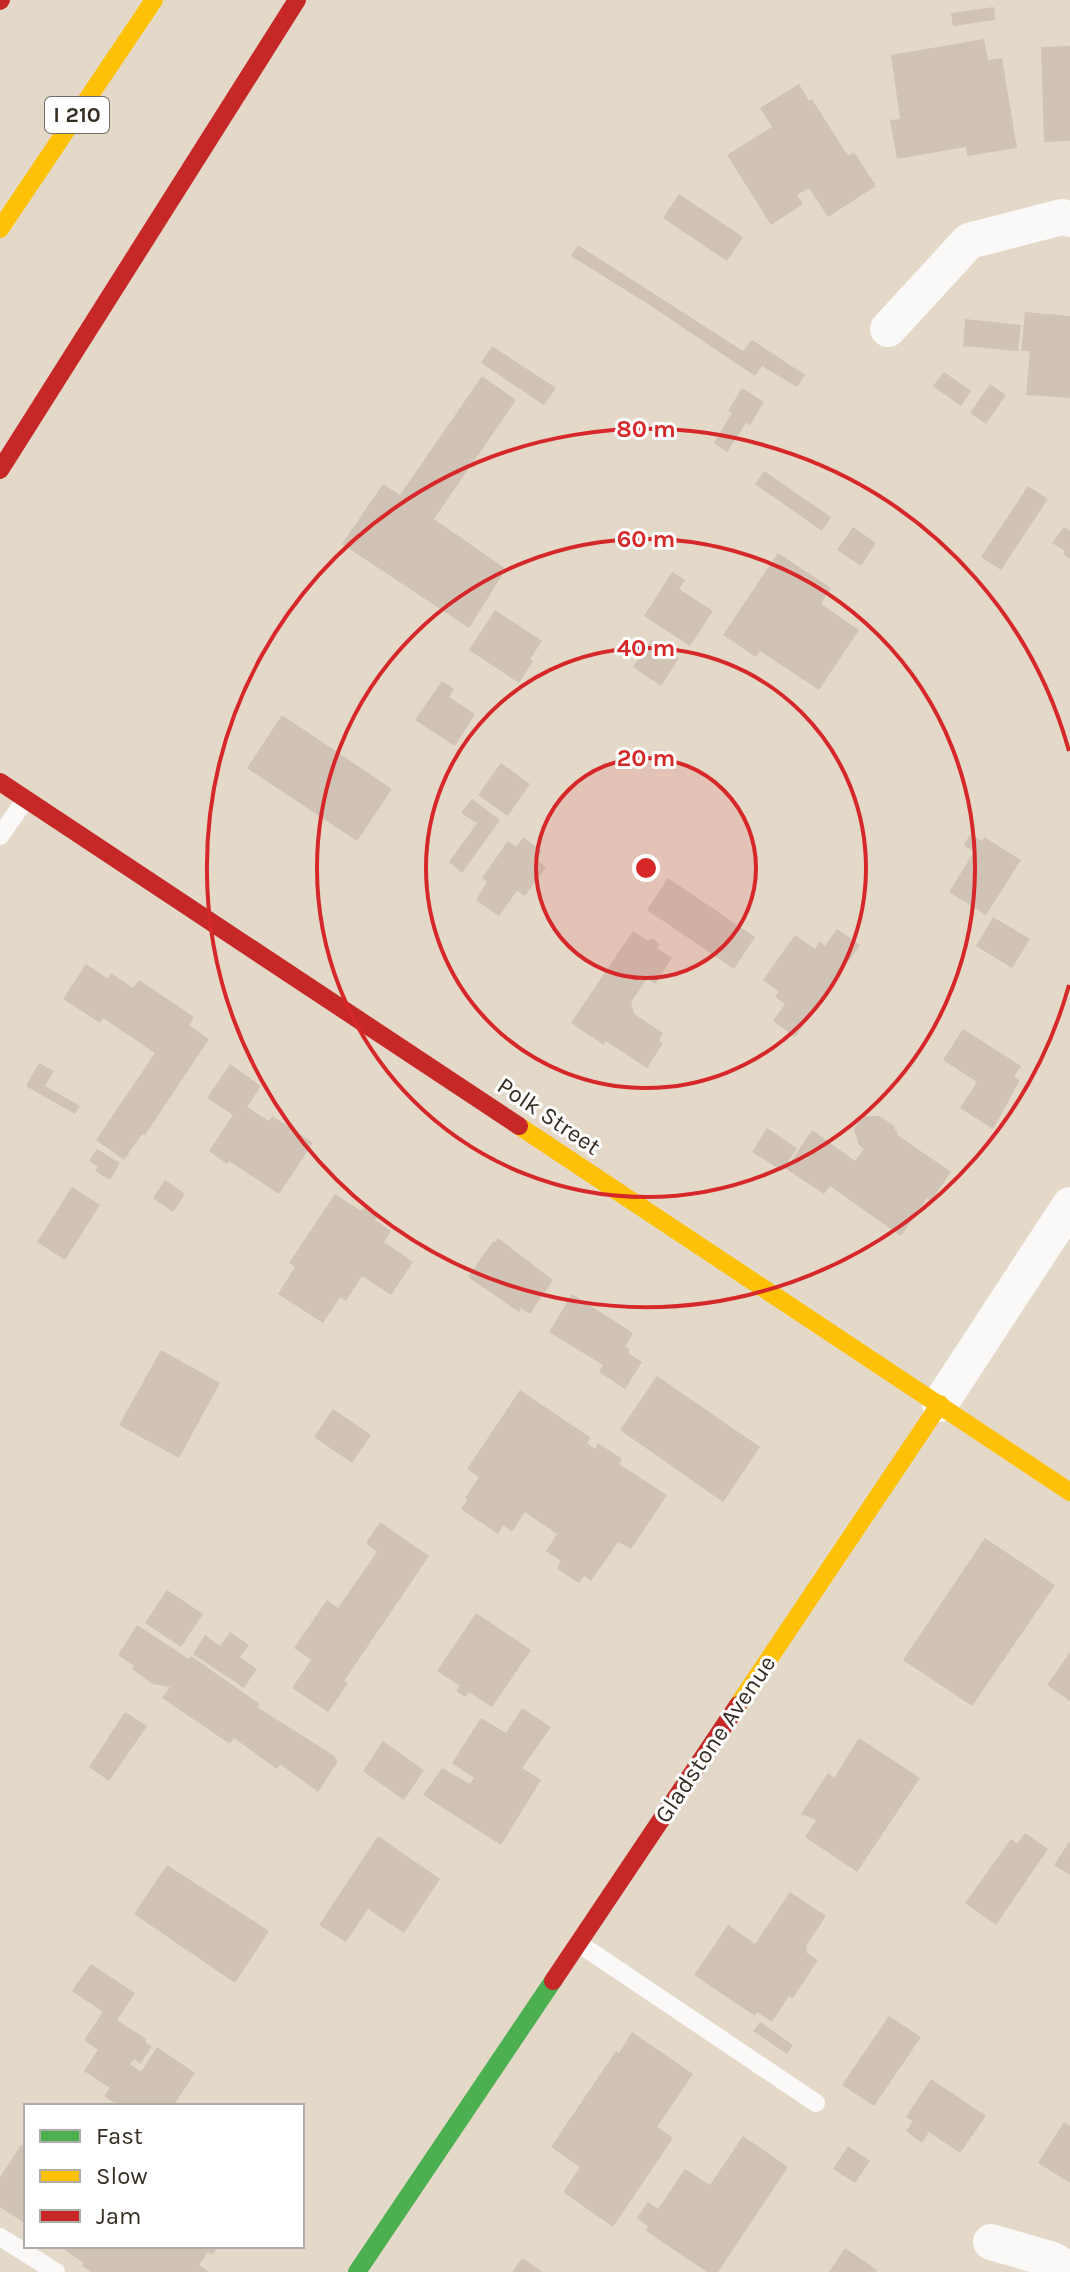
<svg xmlns="http://www.w3.org/2000/svg" width="1070" height="2272" font-family="Karla,sans-serif">
<rect width="100%" height="100%" fill="#e4d9c9"/>
<!-- building -->
<g fill="#d0c2b5">
<polygon points="994,7 995,20 953,26 951,13"/>
<polygon points="984,39 988,60 1002,58 1017,148 967,156 966,147 897,159 890,120 900,119 891,55"/>
<polygon points="1070,46 1070,141 1044,142 1041,47"/>
<polygon points="799,84 809,101 812,99 848,156 854,152 876,186 828,217 809,188 797,195 803,204 771,225 727,155 772,127 760,108"/>
<polygon points="679,194 743,237 727,261 663,218"/>
<polygon points="578,245 743,351 752,340 805,375 797,387 762,366 755,376 648,304 571,256"/>
<polygon points="1025,312 1070,316 1070,398 1026,395 1030,351 1021,351"/>
<polygon points="965,319 1021,325 1018,351 963,346"/>
<polygon points="492,346 556,388 544,405 481,363"/>
<polygon points="944,372 971,391 961,406 933,386"/>
<polygon points="482,376 516,400 434,519 506,569 469,628 342,544 383,484 400,495"/>
<polygon points="990,384 1006,395 986,424 970,413"/>
<polygon points="742,388 764,402 750,425 746,423 727,452 714,443 732,413 728,411"/>
<polygon points="764,471 831,517 822,531 755,484"/>
<polygon points="1028,486 1048,499 1001,570 981,557"/>
<polygon points="853,527 876,543 861,566 837,550"/>
<polygon points="1064,527 1070,531 1070,559 1063,554 1065,551 1052,543"/>
<polygon points="778,553 831,588 821,604 859,630 819,690 760,651 756,657 723,635"/>
<polygon points="672,572 685,580 679,589 713,611 690,646 644,616"/>
<polygon points="495,610 542,641 530,659 533,661 519,683 469,650"/>
<polygon points="652,639 679,658 661,686 633,667"/>
<polygon points="442,681 454,689 449,697 475,714 455,746 415,720"/>
<polygon points="282,715 392,789 357,841 247,768"/>
<polygon points="501,763 530,784 508,816 478,795"/>
<polygon points="472,799 500,820 462,873 449,862 477,823 461,813"/>
<polygon points="970,834 982,841 984,837 1021,860 986,915 949,892 974,852 964,845"/>
<polygon points="523,837 542,851 536,860 546,867 525,896 517,891 499,916 476,900 487,882 482,878 508,841 516,847"/>
<polygon points="668,878 755,937 734,969 647,910"/>
<polygon points="993,917 1030,939 1012,968 976,946"/>
<polygon points="837,929 860,945 795,1037 773,1021 785,1004 775,997 779,992 763,980 795,935 815,949 820,941 825,946"/>
<polygon points="633,931 648,941 651,938 660,944 657,948 672,958 655,984 647,979 631,1002 634,1014 663,1033 659,1041 663,1043 647,1068 606,1041 604,1045 571,1023"/>
<polygon points="86,964 108,979 111,973 133,988 139,980 194,1017 189,1025 209,1039 145,1135 142,1134 124,1160 96,1140 155,1053 103,1018 100,1023 63,999"/>
<polygon points="963,1029 1021,1066 1014,1077 1020,1080 993,1129 960,1108 977,1082 943,1060"/>
<polygon points="39,1063 54,1071 45,1086 80,1106 75,1114 26,1086"/>
<polygon points="230,1064 261,1086 247,1107 269,1121 272,1116 313,1143 279,1194 229,1161 227,1164 209,1151 233,1115 207,1098"/>
<polygon points="863,1116 879,1116 895,1126 894,1128 898,1132 896,1134 951,1172 931,1201 927,1198 901,1236 830,1186 824,1194 786,1169 812,1130 855,1161 864,1149 859,1145 854,1129"/>
<polygon points="767,1128 797,1148 782,1171 752,1152"/>
<polygon points="97,1149 120,1163 110,1180 95,1171 98,1167 89,1161"/>
<polygon points="165,1180 185,1194 173,1212 153,1198"/>
<polygon points="72,1187 100,1205 65,1260 37,1242"/>
<polygon points="335,1194 361,1211 364,1207 377,1217 375,1220 391,1231 384,1242 413,1262 391,1295 362,1276 346,1301 340,1297 323,1323 278,1294 295,1267 289,1263"/>
<polygon points="498,1238 553,1280 530,1314 521,1308 519,1312 468,1277 493,1241 495,1242"/>
<polygon points="572,1294 633,1333 625,1347 630,1349 628,1353 642,1362 625,1389 599,1372 603,1365 549,1332"/>
<polygon points="161,1350 220,1383 179,1458 119,1425"/>
<polygon points="657,1376 760,1447 723,1502 620,1430"/>
<polygon points="520,1390 591,1438 587,1443 595,1449 598,1443 622,1459 619,1464 667,1495 631,1549 618,1542 591,1581 584,1576 579,1583 557,1569 561,1561 546,1551 557,1534 525,1512 512,1532 503,1525 498,1534 461,1509 468,1499 465,1498 479,1477 467,1469"/>
<polygon points="333,1409 371,1435 352,1463 314,1437"/>
<polygon points="380,1522 429,1556 344,1681 348,1683 328,1712 292,1688 311,1660 294,1648 327,1600 338,1608 377,1552 366,1543"/>
<polygon points="985,1538 1055,1585 972,1706 903,1660"/>
<polygon points="167,1590 203,1614 181,1647 145,1623"/>
<polygon points="476,1613 531,1650 492,1707 469,1692 465,1697 456,1691 460,1686 437,1671"/>
<polygon points="137,1625 189,1659 191,1656 260,1704 257,1707 333,1755 338,1761 318,1792 280,1764 277,1769 234,1738 230,1744 162,1698 170,1687 152,1684 132,1669 134,1666 118,1655"/>
<polygon points="230,1632 249,1645 240,1657 257,1669 244,1688 193,1654 205,1635 220,1646"/>
<polygon points="1070,1652 1070,1701 1047,1685"/>
<polygon points="522,1708 551,1727 522,1768 541,1780 501,1845 423,1795 442,1768 470,1784 474,1778 452,1763 481,1718 506,1733"/>
<polygon points="125,1712 147,1726 109,1781 89,1767"/>
<polygon points="859,1738 920,1778 857,1872 805,1837 816,1820 801,1814 828,1773 834,1778"/>
<polygon points="383,1741 424,1770 404,1800 363,1771"/>
<polygon points="1025,1833 1048,1849 996,1925 965,1903 1011,1839 1017,1844"/>
<polygon points="378,1836 440,1879 404,1933 368,1909 346,1942 319,1925"/>
<polygon points="1070,1841 1070,1875 1054,1865"/>
<polygon points="167,1865 269,1931 235,1983 134,1914"/>
<polygon points="790,1892 826,1916 806,1946 807,1953 818,1960 793,1998 789,1996 772,2022 757,2012 755,2016 694,1975 728,1925 755,1944"/>
<polygon points="91,1964 135,1993 117,2020 146,2039 145,2042 152,2047 140,2064 134,2059 130,2064 141,2072 157,2047 195,2073 173,2106 119,2106 104,2096 110,2088 84,2071 98,2050 84,2040 103,2012 72,1991"/>
<polygon points="889,2016 921,2037 874,2106 842,2085"/>
<polygon points="760,2022 793,2045 787,2054 753,2031"/>
<polygon points="632,2032 693,2074 657,2127 673,2138 613,2227 566,2194 564,2191 580,2167 551,2147 616,2051 619,2053"/>
<polygon points="931,2079 986,2116 960,2153 929,2132 922,2143 906,2131 913,2121 906,2117"/>
<polygon points="1064,2122 1070,2126 1070,2183 1038,2163"/>
<polygon points="743,2136 788,2167 718,2272 707,2272 646,2231 648,2226 637,2218 648,2202 658,2209 685,2169 710,2185"/>
<polygon points="21,2145 26,2148 26,2224 0,2207 0,2177"/>
<polygon points="848,2146 870,2161 855,2183 833,2169"/>
<polygon points="59,2246 218,2246 212,2255 208,2252 199,2265 209,2272 91,2272 82,2266 84,2263"/>
<polygon points="845,2248 877,2270 876,2272 829,2272"/>
<polygon points="522,2258 543,2272 512,2272"/>
</g>
<g fill="none" stroke-linecap="round" stroke-linejoin="round">
<!-- lane -->
<g stroke="#fbf9f7" stroke-width="18">
<polyline points="0,836 26,799"/>
<polyline points="578,1943 816,2103"/>
<polyline points="0,2237 56,2272"/>
</g>
<!-- street -->
<g stroke="#fbf9f7" stroke-width="36">
<polyline points="888,329 969,241 1062,217 1070,219"/>
<polyline points="940,1404 1070,1205"/>
<polyline points="991,2242 1053,2260 1070,2271"/>
</g>
<!-- fast -->
<polyline stroke="#4caf50" stroke-width="18" points="357,2272 553,1981"/>
<!-- slow -->
<g stroke="#ffc107" stroke-width="18">
<polyline points="0,229 154,0"/>
<polyline points="519,1126 1070,1492"/>
<polyline points="738,1705 940,1404"/>
</g>
<!-- jam -->
<g stroke="#c62828" stroke-width="18">
<polyline points="0,1 1,0"/>
<polyline points="0,470 297,0"/>
<polyline points="0,782 519,1126"/>
<polyline points="553,1981 738,1705"/>
</g>
</g>
<!-- distance rings -->
<circle cx="646" cy="868" r="110" fill="#d62828" fill-opacity=".12"/>
<g fill="none" stroke="#d62828" stroke-width="4">
<circle cx="646" cy="868" r="110"/>
<circle cx="646" cy="868" r="220"/>
<circle cx="646" cy="868" r="329"/>
<path d="M1069 985A439 439 0 1 1 1069 751"/>
</g>
<g text-anchor="middle" dominant-baseline="central" stroke-width="6" stroke-linejoin="round" paint-order="stroke">
<!-- shield labels -->
<rect fill="#fff" stroke="#726d64" stroke-width="2" x="45" y="97" width="64" height="36" rx="6"/>
<g font-size="22" font-weight="bold" fill="#362e22">
<text x="77" y="115">I 210</text>
</g>
<!-- street labels -->
<g font-size="24" fill="#362e22" stroke="#fff">
<text transform="translate(549 1116) rotate(34)">Polk Street</text>
<text transform="translate(715 1739) rotate(-56)">Gladstone Avenue</text>
</g>
</g>
<circle cx="646" cy="868" r="12" fill="#d62828" stroke="#fff" stroke-width="4"/>
<g font-size="24" text-anchor="middle" font-weight="bold" fill="#d62828" stroke="#fff" stroke-width="6" stroke-linejoin="round" paint-order="stroke">
<text x="646" y="437">80 m</text>
<text x="646" y="547">60 m</text>
<text x="646" y="656">40 m</text>
<text x="646" y="766">20 m</text>
</g>
<!-- legend -->
<rect x="24" y="2104" width="280" height="144" fill="#ffffff" stroke="#afaba7" stroke-width="2"/>
<rect x="40" y="2130" width="40" height="12" fill="#4caf50" stroke="#afaba7" stroke-width="2"/>
<text x="96" y="2144" font-size="24" fill="#362e22">Fast</text>
<rect x="40" y="2170" width="40" height="12" fill="#ffc107" stroke="#afaba7" stroke-width="2"/>
<text x="96" y="2184" font-size="24" fill="#362e22">Slow</text>
<rect x="40" y="2210" width="40" height="12" fill="#c62828" stroke="#afaba7" stroke-width="2"/>
<text x="96" y="2224" font-size="24" fill="#362e22">Jam</text>
</svg>
